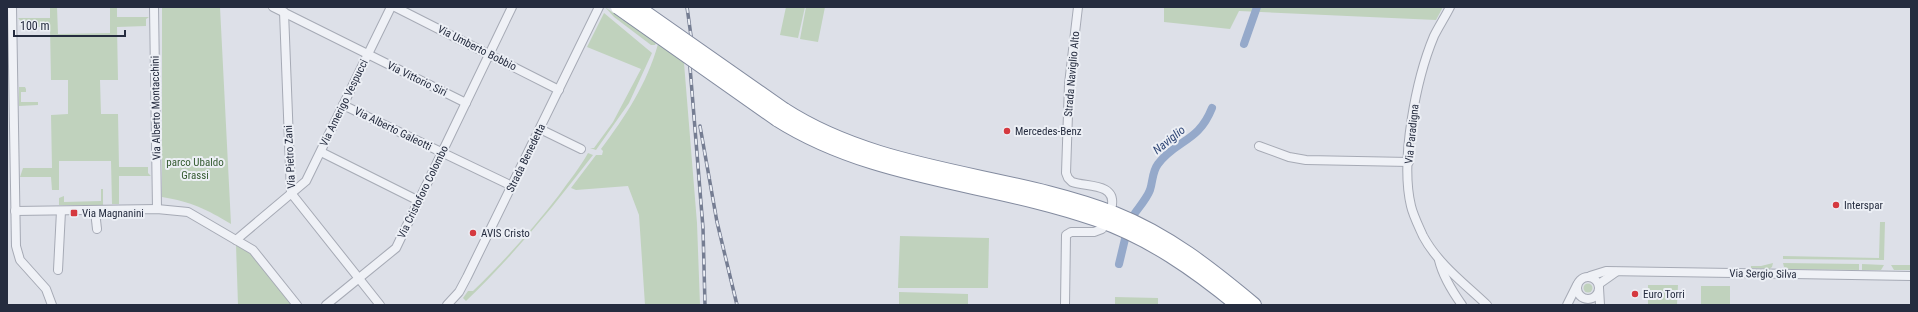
<svg xmlns="http://www.w3.org/2000/svg" width="1918" height="312" font-family="'Roboto Condensed',sans-serif">
<rect width="100%" height="100%" fill="#dde0e8"/>
<!-- green -->
<g fill="#c0d2bd">
<polygon points="50,7 57,7 58,34 110,33 110,7 117,7 117,17 149,17 146,19 146,26 117,27 118,80 100,80 101,114 118,114 119,167 148,167 148,173 151,176 119,176 119,204 112,204 111,161 59,161 59,190 52,190 51,177 20,177 23,168 52,168 51,115 68,114 68,80 51,80 50,27 21,27 21,21 18,18 50,18"/>
<path d="M162,7H220L231,224C206,209 192,202 162,197Z"/>
<polygon points="605,7 656,43 655,45 651,45 614,17"/>
<polygon points="786,7 805,7 798,38 780,35"/>
<polygon points="806,7 825,7 818,42 800,39"/>
<polygon points="1164,7 1443,7 1436,20 1239,11 1230,29 1164,22"/>
<polygon points="604,13 652,53 629,103 596,150 590,148 594,148 613,122 641,69 587,47"/>
<path d="M658,44L684,63L697,223L700,305H645L639,215L628,186L576,190L571,188L596,155H602L603,151L601,149C625,117 647,84 658,44Z"/>
<polygon points="19,87 25,87 26,89 26,92 21,92 21,102 38,102 38,105 19,106"/>
<path d="M588,153L593,155C553,207 513,256 466,301L463,298L468,291H473C504,261 532,230 559,195C569,181 581,166 588,153Z"/>
<polygon points="101,189 103,189 103,205 59,205 59,198 64,196 64,202 101,201"/>
<polygon points="1880,222 1885,222 1884,260 1783,259 1783,256 1879,258"/>
<polygon points="900,236 989,238 988,288 898,288"/>
<polygon points="236,245 251,252 294,305 238,305"/>
<polygon points="1773,263 1772,267 1769,269 1751,268 1751,266 1761,266"/>
<polygon points="1783,263 1859,264 1859,270 1789,269 1784,267"/>
<polygon points="1862,264 1884,265 1881,270 1862,270"/>
<polygon points="1891,265 1911,265 1911,270 1894,270"/>
<circle cx="1588" cy="288" r="4.5"/>
<polygon points="1648,285 1678,285 1677,305 1648,305"/>
<rect x="1701" y="286" width="29" height="19"/>
<polygon points="899,292 968,294 968,305 899,305"/>
<polygon points="1115,297 1158,298 1158,305 1115,305"/>
</g>
<g fill="none" stroke-linecap="round" stroke-linejoin="round">
<!-- canal -->
<g stroke="#95a9ca" stroke-width="8">
<polyline points="1244,44 1257,7"/>
<path d="M1135,213C1140,206 1147,198 1150,190C1153,181 1152,172 1158,164C1177,139 1198,143 1212,108"/>
<polyline points="1119,264 1125,239"/>
</g>
<defs>
<g id="street">
<polyline points="12,7 16,246 20,260 46,289 52,305"/>
<polyline points="154,7 157,209"/>
<polyline points="273,7 466,103"/>
<polyline points="395,7 559,90"/>
<path d="M1078,7L1069,84L1066,173L1068,178L1072,182C1087,187 1115,183 1112,205"/>
<path d="M1450,7C1445,17 1439,26 1434,36C1416,79 1400,160 1411,206C1413,215 1419,227 1423,236C1438,264 1465,284 1487,305"/>
<polyline points="284,12 291,193 380,305"/>
<polyline points="343,105 512,186"/>
<polyline points="540,129 581,149"/>
<polyline points="1259,146 1289,157 1306,160 1409,162"/>
<polyline points="321,152 419,201"/>
<polyline points="15,211 157,209 188,212 253,250 297,305"/>
<polyline points="95,211 97,229"/>
<polyline points="236,240 306,181 391,7"/>
<path d="M1439,260C1443,277 1452,291 1462,305"/>
<polyline points="58,270 61,211"/>
<polyline points="1590,276 1606,271 1911,276"/>
<circle cx="1588" cy="288" r="11"/>
<polyline points="1599,284 1616,272"/>
<polyline points="1599,288 1600,305"/>
<polyline points="326,305 396,248 512,7"/>
<polyline points="447,305 459,292 467,277 599,7"/>
<polyline points="1065,305 1066,235 1071,232 1094,232 1102,229"/>
<polyline points="1567,305 1577,285"/>
</g>
<g id="highway">
<path d="M784,110C883,174 1007,172 1115,214C1168,235 1211,269 1254,305"/>
<path d="M777,119C873,180 991,182 1096,219C1150,238 1194,269 1238,305"/>
</g>
</defs>
<!-- street casing -->
<use href="#street" stroke="#a6aab5" stroke-width="10"/>
<!-- highway casing -->
<use href="#highway" stroke="#838b9f" stroke-width="16"/>
<!-- street -->
<use href="#street" stroke="#eff1f6" stroke-width="8"/>
<!-- highway -->
<use href="#highway" stroke="#fff" stroke-width="14"/>
<defs>
<g id="rail">
<polyline points="687,7 691,36"/>
<polyline points="690,67 703,228 705,305"/>
<polyline points="700,126 717,222 737,305"/>
</g>
</defs>
<!-- rail casing -->
<use href="#rail" stroke="#757d92" stroke-width="3.5"/>
<!-- rail -->
<use href="#rail" stroke="#eceff5" stroke-width="2" stroke-dasharray="6" stroke-linecap="butt"/>
<defs>
<g id="highway-bridge">
<polyline points="618,7 777,119"/>
<polyline points="637,7 784,110"/>
</g>
</defs>
<!-- highway-bridge casing -->
<use href="#highway-bridge" stroke="#838b9f" stroke-width="16" stroke-linecap="butt"/>
<!-- highway-bridge -->
<use href="#highway-bridge" stroke="#fff" stroke-width="14"/>
</g>
<!-- markers -->
<g fill="#d5393f" stroke="#eceff5" stroke-width="1.5">
<circle cx="1007" cy="131" r="4"/>
<circle cx="1836" cy="205" r="4"/>
<rect x="70" y="209" width="8" height="8" rx="2"/>
<circle cx="473" cy="233" r="4"/>
<circle cx="1635" cy="294" r="4"/>
</g>
<g text-anchor="middle" dominant-baseline="central" stroke-width="4" stroke-linejoin="round" paint-order="stroke">
<!-- street labels -->
<g font-size="11" fill="#252c3f" stroke="#eceff5">
<text transform="translate(477 48) rotate(27)">Via Umberto Bobbio</text>
<text transform="translate(1072 74) rotate(-85)">Strada Naviglio Alto</text>
<text transform="translate(417 79) rotate(26)">Via Vittorio Siri</text>
<text transform="translate(344 103) rotate(-64)">Via Amerigo Vespucci</text>
<text transform="translate(156 108) rotate(-91)">Via Alberto Montacchini</text>
<text transform="translate(393 129) rotate(26)">Via Alberto Galeotti</text>
<text transform="translate(1412 134) rotate(-84)">Via Paradigna</text>
<text transform="translate(290 157) rotate(-93)">Via Pietro Zani</text>
<text transform="translate(526 158) rotate(-64)">Strada Benedetta</text>
<text transform="translate(423 192) rotate(-64)">Via Cristoforo Colombo</text>
<text transform="translate(1763 274) rotate(1)">Via Sergio Silva</text>
</g>
<!-- poi labels -->
<g font-size="11" fill="#252c3f" stroke="#eceff5" text-anchor="start">
<text x="1015" y="131">Mercedes-Benz</text>
<text x="1844" y="205">Interspar</text>
<text x="82" y="213">Via Magnanini</text>
<text x="481" y="233">AVIS Cristo</text>
<text x="1643" y="294">Euro Torri</text>
</g>
<!-- park labels -->
<g font-size="11" fill="#355b32" stroke="#eceff5">
<text x="195" y="162">parco Ubaldo<tspan x="195" dy="13">Grassi</tspan></text>
</g>
<!-- water labels -->
<g font-size="12" font-style="italic" fill="#2e4575" stroke="#eceff5">
<text transform="translate(1169 140) rotate(-39)">Naviglio</text>
</g>
</g>
<!-- border -->
<rect width="1918" height="312" fill="none" stroke="#252c3f" stroke-width="16"/>
<!-- scale -->
<path d="M14 30v6h111v-6" fill="none" stroke="#252c3f" stroke-width="2"/>
<text x="20" y="30" font-size="12" fill="#252c3f" stroke="#eceff5" stroke-width="3" paint-order="stroke">100 m</text>
</svg>
